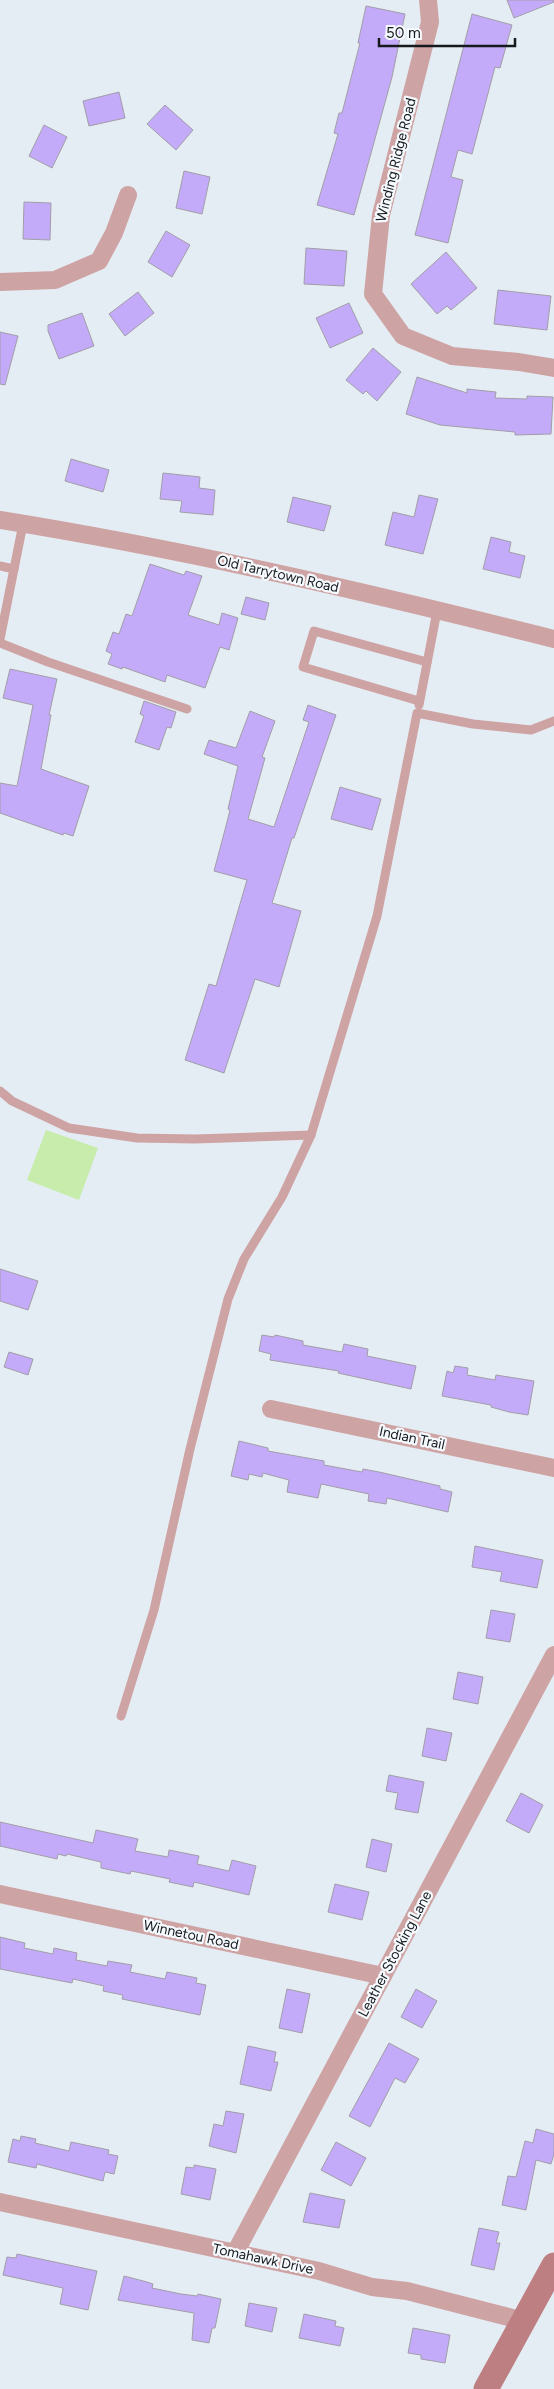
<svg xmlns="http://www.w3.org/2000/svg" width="554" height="2389" font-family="Figtree,sans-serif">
<rect width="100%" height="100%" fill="#e5edf4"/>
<!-- green -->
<polygon fill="#c7ecac" points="46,1130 98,1148 79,1200 27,1180"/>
<!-- building -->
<g fill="#c4abfa" stroke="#a19ea7">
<polygon points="507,0 554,0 554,2 514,18"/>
<polygon points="366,6 405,14 392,77 354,215 317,205 338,134 334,133 339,113 342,113 360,43 358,43"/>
<polygon points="472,14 512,25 500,68 495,67 472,154 458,150 451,177 463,180 448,243 415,235"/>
<polygon points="119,92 125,118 89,126 83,101"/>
<polygon points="165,105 193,130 176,150 147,124"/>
<polygon points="44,125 67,137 52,168 29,156"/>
<polygon points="184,171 210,177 202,214 176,208"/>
<polygon points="24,202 51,203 50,240 23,239"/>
<polygon points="166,231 190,245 172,277 148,262"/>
<polygon points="306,248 347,251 344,286 304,284"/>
<polygon points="446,252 477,288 451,310 447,306 437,314 411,284"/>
<polygon points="498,290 551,296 547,330 494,324"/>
<polygon points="138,292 154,313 125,336 109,314"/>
<polygon points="349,303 363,333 330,348 316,318"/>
<polygon points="82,313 94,346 59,359 48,331 48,325"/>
<polygon points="0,332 18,336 5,385 0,384"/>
<polygon points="373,348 401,372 377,401 366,391 363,394 346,380"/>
<polygon points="417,377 467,393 467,389 496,392 495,398 527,399 527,396 553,397 551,434 515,435 515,432 440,425 406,414"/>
<polygon points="71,459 109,470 103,492 65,481"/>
<polygon points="163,473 200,477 199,488 215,490 213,515 180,512 182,501 160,499"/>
<polygon points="419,495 438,499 423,554 385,545 393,512 414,517"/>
<polygon points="293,497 331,506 324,531 287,522"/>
<polygon points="491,537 511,542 509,552 525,556 520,578 483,569"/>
<polygon points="150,564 184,575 186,571 202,576 188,615 219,625 222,613 238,618 229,650 220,647 205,688 167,675 165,682 123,667 122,669 108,664 112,654 106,651 113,632 119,634 126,614 132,616"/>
<polygon points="246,597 269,603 265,620 241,614"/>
<polygon points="10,669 57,679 49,715 51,715 41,769 89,786 73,836 64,833 63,835 0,813 0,783 17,786 33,705 3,698"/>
<polygon points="144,701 176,712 171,728 167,727 159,750 135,742 144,716 140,714"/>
<polygon points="308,705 336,715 294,838 292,838 272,903 301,911 279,987 255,979 224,1073 185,1060 209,984 216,986 247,880 214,871 226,826 230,810 228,809 238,766 204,754 209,740 236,748 250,711 275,721 262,757 265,758 248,819 274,827 309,722 303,720"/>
<polygon points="340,787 381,799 372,830 331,819"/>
<polygon points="0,1269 38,1281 28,1310 0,1301"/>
<polygon points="262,1335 274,1337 275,1335 303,1341 303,1345 342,1352 344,1344 368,1349 367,1356 416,1366 411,1389 338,1373 339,1371 270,1360 271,1354 259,1351"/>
<polygon points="9,1352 33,1359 28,1375 4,1367"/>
<polygon points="455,1366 468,1368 467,1375 495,1380 496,1375 534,1381 528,1415 509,1412 491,1407 491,1405 442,1396 447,1371 453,1373"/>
<polygon points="239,1441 268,1448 268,1451 324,1461 324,1465 362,1472 363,1469 379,1472 440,1486 440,1489 452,1492 448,1512 387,1498 386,1504 368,1501 369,1494 321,1484 318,1498 287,1492 289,1480 263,1473 262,1477 249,1474 248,1480 231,1476"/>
<polygon points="475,1546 543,1560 537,1588 500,1581 502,1572 472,1567"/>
<polygon points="491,1610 515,1614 510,1642 486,1638"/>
<polygon points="458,1672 483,1677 478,1704 453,1699"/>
<polygon points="427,1728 452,1733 446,1761 422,1756"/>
<polygon points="389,1775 424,1782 418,1813 395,1809 398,1793 386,1791"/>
<polygon points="521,1793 543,1805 529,1833 506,1821"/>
<polygon points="0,1822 93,1843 96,1830 138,1839 135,1851 168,1857 169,1850 199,1856 197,1864 229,1871 232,1860 256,1866 249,1895 194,1882 193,1887 169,1882 170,1879 131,1871 130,1874 101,1868 101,1862 67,1854 66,1856 58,1854 57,1859 0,1846"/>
<polygon points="372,1839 392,1844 386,1872 366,1867"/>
<polygon points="335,1884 369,1892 362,1920 328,1912"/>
<polygon points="0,1937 25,1943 24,1948 53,1954 54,1948 77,1953 76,1960 107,1966 108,1961 132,1965 130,1972 165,1979 167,1972 197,1978 196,1983 206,1985 200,2015 122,1999 123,1995 103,1991 104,1986 73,1979 72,1983 0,1969"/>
<polygon points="287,1989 310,1994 302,2033 279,2028"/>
<polygon points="416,1989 437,2001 422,2028 401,2017"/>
<polygon points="389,2043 419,2059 405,2083 395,2078 370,2127 349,2116"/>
<polygon points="248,2046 276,2052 274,2062 278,2062 271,2091 240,2084"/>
<polygon points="226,2111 244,2114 236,2153 209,2146 214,2124 223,2126"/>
<polygon points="536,2129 554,2134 554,2154 551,2164 536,2160 526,2210 502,2205 508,2176 516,2177 525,2141 533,2143"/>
<polygon points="21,2136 36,2139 35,2143 69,2151 71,2142 109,2150 108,2154 118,2156 114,2174 105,2172 103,2181 37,2164 36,2168 8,2162 13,2139 20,2141"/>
<polygon points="336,2142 366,2158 351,2186 321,2170"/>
<polygon points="194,2165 216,2169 210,2200 181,2194 186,2167 194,2168"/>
<polygon points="310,2193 345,2200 339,2228 303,2222"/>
<polygon points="479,2228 499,2232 496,2243 500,2243 494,2270 471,2265"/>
<polygon points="17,2254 97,2271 88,2310 60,2304 63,2288 3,2275 7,2257 16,2258"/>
<polygon points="124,2276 147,2282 153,2284 152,2288 181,2294 197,2296 198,2294 221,2299 215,2328 212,2328 209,2343 192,2340 194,2313 118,2300"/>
<polygon points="249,2303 277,2308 272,2332 245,2326"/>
<polygon points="304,2314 336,2321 335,2326 344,2328 340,2346 299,2338"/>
<polygon points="413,2328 450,2335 445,2363 421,2359 421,2355 408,2353"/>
</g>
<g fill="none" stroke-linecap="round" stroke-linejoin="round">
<!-- lane -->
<g stroke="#cea3a4" stroke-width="9">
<polyline points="0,566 14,569"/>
<polyline points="0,639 23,524"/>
<polyline points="0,643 48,662 187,709"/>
<polyline points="419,701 303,667 314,631 427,662"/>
<polyline points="419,705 437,611"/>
<polyline points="0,1091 12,1101 69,1128 137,1138 195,1139 311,1135"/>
<polyline points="121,1716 154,1610 190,1449 228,1299 244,1259 282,1197 311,1135 377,916 417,713 473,724 531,730 554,721"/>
</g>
<!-- street -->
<g stroke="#cea3a4" stroke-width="18">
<polyline points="428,0 430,22 381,215 373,294 403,336 452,356 519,362 554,368"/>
<polyline points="0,282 55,280 99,261 114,233 128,195"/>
<path d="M0,520C187,550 371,593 554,639"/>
<polyline points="271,1409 554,1468"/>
<polyline points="0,1894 383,1976"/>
<polyline points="0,2202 319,2271 372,2287 407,2291 524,2321"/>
<polyline points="235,2253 554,1655"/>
</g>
<!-- secondary -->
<polyline stroke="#bd7f81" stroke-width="25" points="486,2389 554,2265"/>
</g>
<g text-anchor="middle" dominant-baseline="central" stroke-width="4.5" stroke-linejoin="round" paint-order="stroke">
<!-- street labels -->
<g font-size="14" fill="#16191c" stroke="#f5fafe">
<text transform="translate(396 160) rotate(-76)">Winding Ridge Road</text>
<text transform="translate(278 574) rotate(13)">Old Tarrytown Road</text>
<text transform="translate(412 1438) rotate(12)">Indian Trail</text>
<text transform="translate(191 1935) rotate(12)">Winnetou Road</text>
<text transform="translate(395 1954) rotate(-62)">Leather Stocking Lane</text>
<text transform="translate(263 2259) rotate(12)">Tomahawk Drive</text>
</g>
</g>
<!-- scale -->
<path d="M379 38v8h136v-8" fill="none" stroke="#16191c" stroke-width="2.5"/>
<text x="386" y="38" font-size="15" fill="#16191c" stroke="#f5fafe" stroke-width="4" paint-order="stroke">50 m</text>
</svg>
